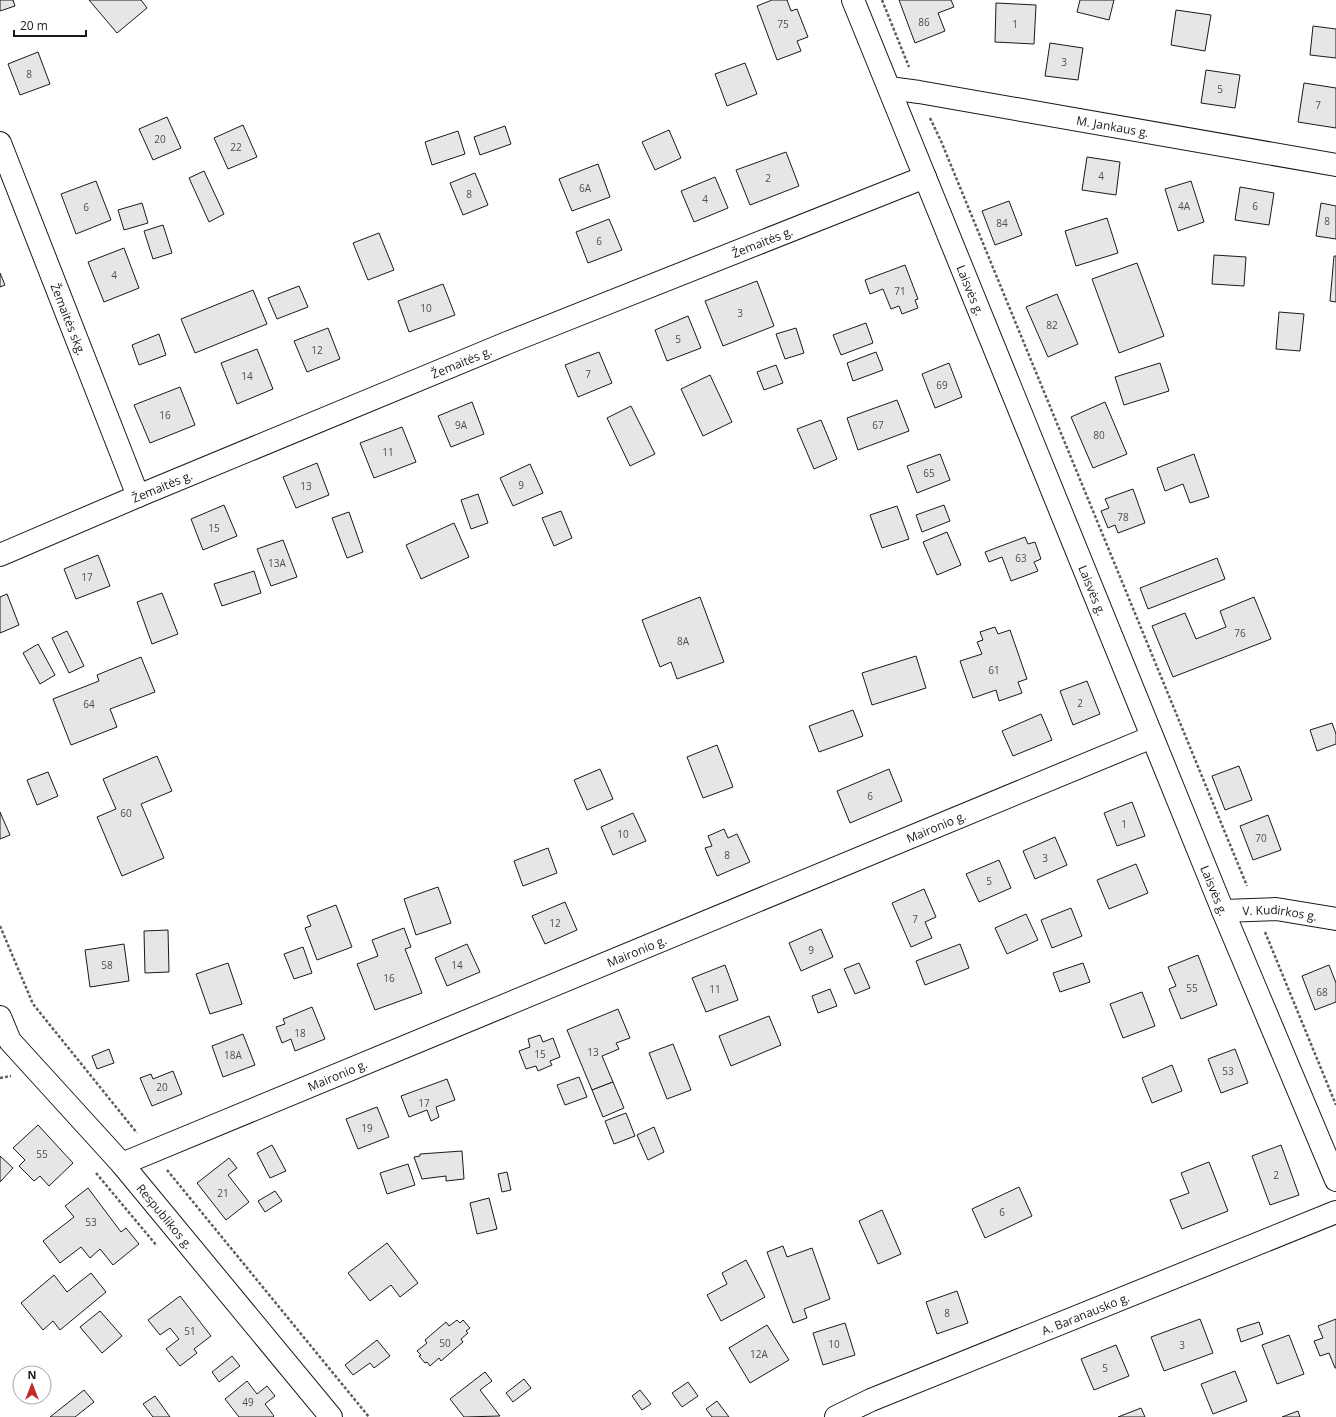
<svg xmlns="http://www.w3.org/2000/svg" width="1336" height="1417" font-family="'Open Sans',sans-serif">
<rect width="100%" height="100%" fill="#fff"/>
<!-- building -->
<g fill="#e6e6e6" stroke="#1a1a1a">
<polygon points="0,0 13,0 15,6 0,11"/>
<polygon points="89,0 141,0 147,8 117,33"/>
<polygon points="772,0 787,0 791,11 797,9 808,37 797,41 801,51 777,60 757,6"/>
<polygon points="899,0 951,0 954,7 938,13 945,31 915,43"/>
<polygon points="1080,0 1114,0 1109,20 1077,12"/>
<polygon points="996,3 1036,5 1034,44 995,42"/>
<polygon points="1176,10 1211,15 1205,51 1171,45"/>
<polygon points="1313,26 1336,29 1336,58 1310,55"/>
<polygon points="1050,43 1083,48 1078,80 1045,76"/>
<polygon points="38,52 50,84 20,95 8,64"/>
<polygon points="745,63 757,94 727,106 715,74"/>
<polygon points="1206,70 1240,75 1235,108 1201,103"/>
<polygon points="1304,83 1336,88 1336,128 1298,122"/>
<polygon points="167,117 181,148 153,160 139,129"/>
<polygon points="243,125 257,157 228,169 214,138"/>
<polygon points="505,126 511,144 480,155 474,137"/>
<polygon points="669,130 681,158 655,170 642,142"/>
<polygon points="458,131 465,154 432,165 425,142"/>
<polygon points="786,152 799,186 750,205 736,170"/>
<polygon points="1087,157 1120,162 1116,195 1082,190"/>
<polygon points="598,164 610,197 572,211 559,179"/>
<polygon points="204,171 224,214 209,222 189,178"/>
<polygon points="475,173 488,205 463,215 450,183"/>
<polygon points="715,177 728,208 694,222 681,191"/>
<polygon points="96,181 111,220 76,234 61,194"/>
<polygon points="1191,181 1204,222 1178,231 1165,189"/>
<polygon points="1240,187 1274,193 1269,225 1235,220"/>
<polygon points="1009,201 1022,235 995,245 982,211"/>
<polygon points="142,203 148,223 124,230 118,210"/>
<polygon points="1321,203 1336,206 1336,239 1316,236"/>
<polygon points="1107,218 1118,253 1076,266 1065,231"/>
<polygon points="609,219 622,250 588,263 576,232"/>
<polygon points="163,225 172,253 153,259 144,231"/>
<polygon points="379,233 394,270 368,280 353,243"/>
<polygon points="124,248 139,288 104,302 88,262"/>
<polygon points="1214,255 1246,257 1244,286 1212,284"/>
<polygon points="1334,256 1336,256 1336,302 1330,301"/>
<polygon points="1137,263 1164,336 1119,353 1092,279"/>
<polygon points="905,265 918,299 915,300 918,308 902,314 899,306 891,309 883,289 870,294 865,280"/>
<polygon points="0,273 5,285 0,287"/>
<polygon points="757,281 774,326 723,346 705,301"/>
<polygon points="443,284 455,315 409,332 398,301"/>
<polygon points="299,286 308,307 277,319 268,298"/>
<polygon points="253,290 267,324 195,353 181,319"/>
<polygon points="1057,294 1078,344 1048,357 1026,307"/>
<polygon points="1279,312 1304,314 1300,351 1276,349"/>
<polygon points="688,316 701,348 667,361 655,330"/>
<polygon points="866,323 873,343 841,355 833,335"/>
<polygon points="328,328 340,359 307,372 294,341"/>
<polygon points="796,328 804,353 785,359 776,334"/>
<polygon points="159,334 166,355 139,365 132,345"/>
<polygon points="257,349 273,389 237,404 221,363"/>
<polygon points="599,352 612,383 578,397 565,365"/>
<polygon points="876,352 883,370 853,381 847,363"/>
<polygon points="949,363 962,397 935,408 922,374"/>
<polygon points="1160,363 1169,391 1124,405 1115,377"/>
<polygon points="776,365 783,383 764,390 757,372"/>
<polygon points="710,375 732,422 703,436 681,389"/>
<polygon points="180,387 195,425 150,443 134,405"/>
<polygon points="897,400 909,431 858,450 847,418"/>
<polygon points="472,402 484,434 451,447 438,416"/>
<polygon points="1105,402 1127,454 1093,468 1071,417"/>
<polygon points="631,406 655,454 630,466 607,418"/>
<polygon points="821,420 837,459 814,469 797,429"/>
<polygon points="402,427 416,462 374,478 360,443"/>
<polygon points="940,454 950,480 917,493 907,466"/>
<polygon points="1194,454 1209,497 1190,503 1183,484 1165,491 1157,468"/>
<polygon points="317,463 329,495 296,508 283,477"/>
<polygon points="530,464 543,493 513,506 500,478"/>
<polygon points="1133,489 1145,523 1118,533 1115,525 1108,528 1101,511 1109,508 1105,499"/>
<polygon points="478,494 488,523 471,529 461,500"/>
<polygon points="224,505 237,536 203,550 191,519"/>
<polygon points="944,505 950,521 922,532 916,515"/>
<polygon points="897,506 909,539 882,548 870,515"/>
<polygon points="561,511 572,538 554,546 542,518"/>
<polygon points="349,512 363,552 347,558 332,518"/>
<polygon points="454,523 469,557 421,579 406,545"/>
<polygon points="947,532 961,565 937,575 923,542"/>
<polygon points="1025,537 1028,544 1035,542 1041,559 1034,562 1038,571 1011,581 1002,557 989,562 985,552"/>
<polygon points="283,540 297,577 271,586 257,549"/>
<polygon points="98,555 110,586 76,599 64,569"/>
<polygon points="1217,558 1225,579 1148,609 1140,588"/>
<polygon points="254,571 261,593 222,606 214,584"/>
<polygon points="162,593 178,634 152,644 137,602"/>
<polygon points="7,594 19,625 0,633 0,597"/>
<polygon points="700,597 724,662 677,679 671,662 660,667 642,620"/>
<polygon points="1254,597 1271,639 1173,677 1152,626 1185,613 1196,639 1226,627 1220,611"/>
<polygon points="995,627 998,634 1010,630 1027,679 1018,682 1022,693 999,701 996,690 973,698 960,661 982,654 977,642 983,640 980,632"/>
<polygon points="67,631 84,666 69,673 52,638"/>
<polygon points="38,644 55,675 40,684 23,653"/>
<polygon points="916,656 926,688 872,705 862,673"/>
<polygon points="141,657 155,692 110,709 117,727 71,745 53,699 99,681 97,675"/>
<polygon points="1087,681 1100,714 1073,725 1060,691"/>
<polygon points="853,710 863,736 819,752 809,726"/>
<polygon points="1041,714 1052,740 1013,756 1002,731"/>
<polygon points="1332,723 1336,734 1336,744 1317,751 1310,730"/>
<polygon points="717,745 733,787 703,798 687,757"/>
<polygon points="157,756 172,791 141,804 164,858 122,876 97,817 116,809 103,779"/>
<polygon points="1239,766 1252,800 1225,810 1212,776"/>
<polygon points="600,769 613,799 587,810 574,780"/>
<polygon points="889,769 902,801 850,823 837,791"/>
<polygon points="48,772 58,796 37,805 27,780"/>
<polygon points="1132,802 1145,836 1117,846 1104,813"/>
<polygon points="0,812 10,835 0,839"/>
<polygon points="633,813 646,841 613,855 601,827"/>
<polygon points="1268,815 1281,850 1253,860 1240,826"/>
<polygon points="724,829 728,838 737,834 750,862 717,876 705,848 712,846 708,836"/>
<polygon points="1055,837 1067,865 1035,879 1023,851"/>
<polygon points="548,848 557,873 523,886 514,861"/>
<polygon points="999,860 1011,888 979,902 966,874"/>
<polygon points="1136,864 1148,893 1109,909 1097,880"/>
<polygon points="438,887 451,923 416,935 404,899"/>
<polygon points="924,889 936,917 925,922 932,938 911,947 892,903"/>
<polygon points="565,902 577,930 545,944 532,916"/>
<polygon points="336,905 352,947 317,960 305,928 311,926 307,916"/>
<polygon points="1071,908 1082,936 1052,948 1041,920"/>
<polygon points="1026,914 1038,940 1007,954 995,928"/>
<polygon points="404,928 411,947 405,949 422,993 375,1010 357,964 378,956 372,940"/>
<polygon points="821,929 833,957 801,971 789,943"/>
<polygon points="168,930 169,972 145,973 144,931"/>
<polygon points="124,944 129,981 90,987 85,950"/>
<polygon points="467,944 480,972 447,986 435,958"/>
<polygon points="960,944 969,968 925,985 916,961"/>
<polygon points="303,947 312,973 294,979 284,954"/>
<polygon points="1198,955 1217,1005 1181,1019 1169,989 1176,986 1168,967"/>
<polygon points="228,963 242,1004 210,1014 196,974"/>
<polygon points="859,963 870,988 855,994 844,969"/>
<polygon points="1083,963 1090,982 1060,992 1053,973"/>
<polygon points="725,965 738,1000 706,1012 692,978"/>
<polygon points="1329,965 1336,983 1336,1002 1315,1010 1302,976"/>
<polygon points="830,989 837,1006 818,1013 812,996"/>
<polygon points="1142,992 1155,1026 1123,1038 1110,1004"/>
<polygon points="312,1007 325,1039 295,1051 291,1039 282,1043 276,1027 285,1024 283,1019"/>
<polygon points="618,1009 630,1038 616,1043 619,1049 602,1056 613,1082 592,1090 567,1030"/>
<polygon points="769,1016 781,1045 731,1066 719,1036"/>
<polygon points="243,1034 255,1065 223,1077 212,1046"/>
<polygon points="540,1035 543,1042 553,1038 560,1057 550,1061 552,1065 538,1071 536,1066 526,1069 519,1051 530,1047 528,1039"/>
<polygon points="673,1044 691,1090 667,1099 649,1053"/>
<polygon points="109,1049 114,1063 97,1069 92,1056"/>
<polygon points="1235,1049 1248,1083 1221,1093 1208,1059"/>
<polygon points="1172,1065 1182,1091 1152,1103 1142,1078"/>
<polygon points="173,1071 182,1094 152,1106 140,1078 151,1074 153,1079"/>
<polygon points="579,1077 587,1097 565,1105 557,1085"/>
<polygon points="447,1079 455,1100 436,1107 439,1117 431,1121 427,1110 409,1117 401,1096"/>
<polygon points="613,1082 624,1108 603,1117 592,1090"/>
<polygon points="377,1107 389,1137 358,1149 346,1119"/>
<polygon points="626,1113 635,1136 614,1144 605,1121"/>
<polygon points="38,1125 73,1163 49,1186 40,1176 34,1181 19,1166 25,1160 13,1148"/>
<polygon points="654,1127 664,1152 648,1160 637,1135"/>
<polygon points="272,1145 286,1171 270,1178 257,1153"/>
<polygon points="1281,1145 1299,1195 1270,1205 1252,1156"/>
<polygon points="462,1151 464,1179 446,1181 446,1176 422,1179 414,1157 420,1156 420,1154"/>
<polygon points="0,1156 13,1168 0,1182"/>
<polygon points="229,1158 237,1168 228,1175 249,1202 226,1220 197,1183"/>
<polygon points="1209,1162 1228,1211 1182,1229 1170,1200 1189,1193 1181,1173"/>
<polygon points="408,1164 415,1185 387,1194 380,1173"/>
<polygon points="507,1172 511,1190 502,1192 498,1174"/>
<polygon points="1019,1187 1032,1216 985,1238 972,1209"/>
<polygon points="88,1188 121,1232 126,1228 139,1244 113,1265 100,1249 90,1258 81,1247 60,1263 43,1241 74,1217 65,1206"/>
<polygon points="275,1191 282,1201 265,1212 258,1201"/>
<polygon points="489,1198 497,1229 477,1234 470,1203"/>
<polygon points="882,1210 901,1254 878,1264 859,1221"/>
<polygon points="387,1243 418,1283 400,1297 391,1285 370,1301 348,1273"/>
<polygon points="783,1246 787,1257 812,1248 830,1299 804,1309 807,1318 793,1323 767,1252"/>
<polygon points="746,1260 765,1297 721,1321 707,1295 727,1284 722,1273"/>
<polygon points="91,1273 106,1292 60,1330 53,1321 43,1330 21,1303 54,1275 67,1292"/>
<polygon points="957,1291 968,1323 937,1334 926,1302"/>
<polygon points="180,1296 211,1336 194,1349 197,1353 180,1366 166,1349 179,1339 170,1328 160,1335 148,1320"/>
<polygon points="100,1311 122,1336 102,1353 80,1327"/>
<polygon points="1200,1319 1213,1353 1164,1371 1151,1337"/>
<polygon points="1336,1319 1336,1368 1335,1368 1329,1353 1320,1356 1314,1341 1323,1338 1318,1326"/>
<polygon points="457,1320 460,1323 463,1320 470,1328 466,1331 468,1333 461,1339 463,1342 441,1361 439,1358 430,1366 427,1362 425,1363 419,1356 421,1355 417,1351 427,1343 425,1340 446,1322 449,1326"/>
<polygon points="1259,1322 1263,1334 1241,1342 1237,1329"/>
<polygon points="845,1323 855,1355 823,1365 813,1333"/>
<polygon points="767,1325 789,1360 750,1383 729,1348"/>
<polygon points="1289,1335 1304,1374 1277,1384 1262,1345"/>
<polygon points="377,1340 390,1356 374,1368 370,1363 353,1375 345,1365"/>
<polygon points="1116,1345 1129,1376 1094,1390 1081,1359"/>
<polygon points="232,1356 240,1366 219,1382 212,1372"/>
<polygon points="1235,1371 1247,1401 1213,1414 1201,1384"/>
<polygon points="485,1372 492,1381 480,1390 500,1416 464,1417 450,1399"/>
<polygon points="524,1379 531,1388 513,1402 506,1393"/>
<polygon points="247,1381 257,1394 267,1386 275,1396 265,1404 274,1416 273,1417 239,1417 225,1399"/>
<polygon points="688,1382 698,1396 682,1407 672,1393"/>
<polygon points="84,1390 94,1402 75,1417 50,1417"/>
<polygon points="640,1390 651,1404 642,1410 632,1396"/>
<polygon points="155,1396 170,1417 153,1417 143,1404"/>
<polygon points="717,1401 729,1417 712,1417 706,1409"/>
<polygon points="1141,1408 1145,1417 1118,1417"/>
<polygon points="1298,1411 1300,1417 1282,1417"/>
</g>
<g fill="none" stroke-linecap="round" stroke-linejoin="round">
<defs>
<g id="street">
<path id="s1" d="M889,88L919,92L1336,165"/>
<path id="s2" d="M0,143L138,496"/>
<path id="s3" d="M0,555L138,496L507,343L925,177"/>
<path id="s4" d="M1223,911L1276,909L1336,919"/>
<path id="s5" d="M0,1017L10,1041L122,1164L331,1417"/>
<path id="s6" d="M122,1164L1152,737"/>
<path id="s7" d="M836,1417L871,1400L1336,1212"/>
</g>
<g id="primary">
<path id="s8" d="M853,0L1223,911L1336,1180"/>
</g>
</defs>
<!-- street casing -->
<use href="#street" stroke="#1a1a1a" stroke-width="24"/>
<!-- primary casing -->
<use href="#primary" stroke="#1a1a1a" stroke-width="24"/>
<!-- path -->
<g stroke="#5f5f5f" stroke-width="2.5" stroke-dasharray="3 2" stroke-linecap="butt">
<polyline points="882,0 909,67"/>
<polyline points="930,118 941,141 1247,886"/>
<polyline points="0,926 33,1004 137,1133"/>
<polyline points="1265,932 1336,1105"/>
<polyline points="0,1078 11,1076"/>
<polyline points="167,1170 369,1417"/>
<polyline points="96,1173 157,1246"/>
</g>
<!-- street -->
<use href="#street" stroke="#fff" stroke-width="22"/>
<!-- primary -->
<use href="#primary" stroke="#fff" stroke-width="22"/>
</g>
<g text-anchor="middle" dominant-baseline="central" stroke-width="3" stroke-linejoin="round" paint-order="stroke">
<!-- number labels -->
<g font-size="10" fill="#4d4d4d">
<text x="924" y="22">86</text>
<text x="783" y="24">75</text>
<text x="1015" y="24">1</text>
<text x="1064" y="62">3</text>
<text x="29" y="74">8</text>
<text x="1220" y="89">5</text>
<text x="1318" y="105">7</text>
<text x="160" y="139">20</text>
<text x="236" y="147">22</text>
<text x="1101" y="176">4</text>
<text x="768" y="178">2</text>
<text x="585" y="188">6A</text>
<text x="469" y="194">8</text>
<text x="705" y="199">4</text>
<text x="1184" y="206">4A</text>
<text x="1255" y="206">6</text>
<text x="86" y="207">6</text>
<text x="1327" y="221">8</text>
<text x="1002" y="223">84</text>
<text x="599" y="241">6</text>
<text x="114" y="275">4</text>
<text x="900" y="291">71</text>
<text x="426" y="308">10</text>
<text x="740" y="313">3</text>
<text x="1052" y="325">82</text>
<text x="678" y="339">5</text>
<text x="317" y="350">12</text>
<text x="588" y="374">7</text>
<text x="247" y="376">14</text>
<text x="942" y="385">69</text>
<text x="165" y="415">16</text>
<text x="461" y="425">9A</text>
<text x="878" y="425">67</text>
<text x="1099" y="435">80</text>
<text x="388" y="452">11</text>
<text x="929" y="473">65</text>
<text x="521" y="485">9</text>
<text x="306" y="486">13</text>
<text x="1123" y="517">78</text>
<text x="214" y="528">15</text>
<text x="1021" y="558">63</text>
<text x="277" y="563">13A</text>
<text x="87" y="577">17</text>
<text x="1240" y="633">76</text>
<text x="683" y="641">8A</text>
<text x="994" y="670">61</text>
<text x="1080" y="703">2</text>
<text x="89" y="704">64</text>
<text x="870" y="796">6</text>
<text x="126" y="813">60</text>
<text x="1124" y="824">1</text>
<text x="623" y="834">10</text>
<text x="1261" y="838">70</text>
<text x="727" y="855">8</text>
<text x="1045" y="858">3</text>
<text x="989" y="881">5</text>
<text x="915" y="919">7</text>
<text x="555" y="923">12</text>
<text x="811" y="950">9</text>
<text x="107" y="965">58</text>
<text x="457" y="965">14</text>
<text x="389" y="978">16</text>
<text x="1192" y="988">55</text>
<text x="715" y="989">11</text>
<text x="1322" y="992">68</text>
<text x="300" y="1033">18</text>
<text x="593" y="1052">13</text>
<text x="540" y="1054">15</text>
<text x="233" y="1055">18A</text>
<text x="1228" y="1071">53</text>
<text x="162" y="1087">20</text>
<text x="424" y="1103">17</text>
<text x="367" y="1128">19</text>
<text x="42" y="1154">55</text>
<text x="1276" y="1175">2</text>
<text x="223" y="1193">21</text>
<text x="1002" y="1212">6</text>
<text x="91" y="1222">53</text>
<text x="947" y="1313">8</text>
<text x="190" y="1331">51</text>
<text x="445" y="1343">50</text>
<text x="834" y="1344">10</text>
<text x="1182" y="1345">3</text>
<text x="759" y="1354">12A</text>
<text x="1105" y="1368">5</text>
<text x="248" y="1402">49</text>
</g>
<!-- street labels -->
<g font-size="12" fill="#1a1a1a" stroke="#fff">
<text stroke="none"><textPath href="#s1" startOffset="227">M. Jankaus g.</textPath></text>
<text stroke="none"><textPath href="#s3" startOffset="824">Žemaitės g.</textPath></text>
<text stroke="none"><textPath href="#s8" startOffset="313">Laisvės g.</textPath></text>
<text stroke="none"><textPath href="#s2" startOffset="189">Žemaitės skg.</textPath></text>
<text stroke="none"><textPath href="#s3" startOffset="500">Žemaitės g.</textPath></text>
<text stroke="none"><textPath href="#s3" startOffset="176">Žemaitės g.</textPath></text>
<text stroke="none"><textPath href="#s8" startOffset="637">Laisvės g.</textPath></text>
<text stroke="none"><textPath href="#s6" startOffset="881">Maironio g.</textPath></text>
<text stroke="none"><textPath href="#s8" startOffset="961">Laisvės g.</textPath></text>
<text stroke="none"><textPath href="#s4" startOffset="57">V. Kudirkos g.</textPath></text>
<text stroke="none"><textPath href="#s6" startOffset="557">Maironio g.</textPath></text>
<text stroke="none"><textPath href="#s6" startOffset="233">Maironio g.</textPath></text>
<text stroke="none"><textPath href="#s5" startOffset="260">Respublikos g.</textPath></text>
<text stroke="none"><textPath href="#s7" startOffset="270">A. Baranausko g.</textPath></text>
</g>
</g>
<!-- north arrow -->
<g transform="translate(32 1385)"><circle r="19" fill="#ffffff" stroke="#a3a3a3"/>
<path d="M0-3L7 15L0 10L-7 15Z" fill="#c62828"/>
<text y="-6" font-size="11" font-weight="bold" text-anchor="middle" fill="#1a1a1a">N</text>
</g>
<!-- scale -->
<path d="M14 30v6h72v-6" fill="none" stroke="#1a1a1a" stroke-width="2"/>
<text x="20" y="30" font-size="12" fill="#1a1a1a" stroke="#ffffff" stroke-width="3" paint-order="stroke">20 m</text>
</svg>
